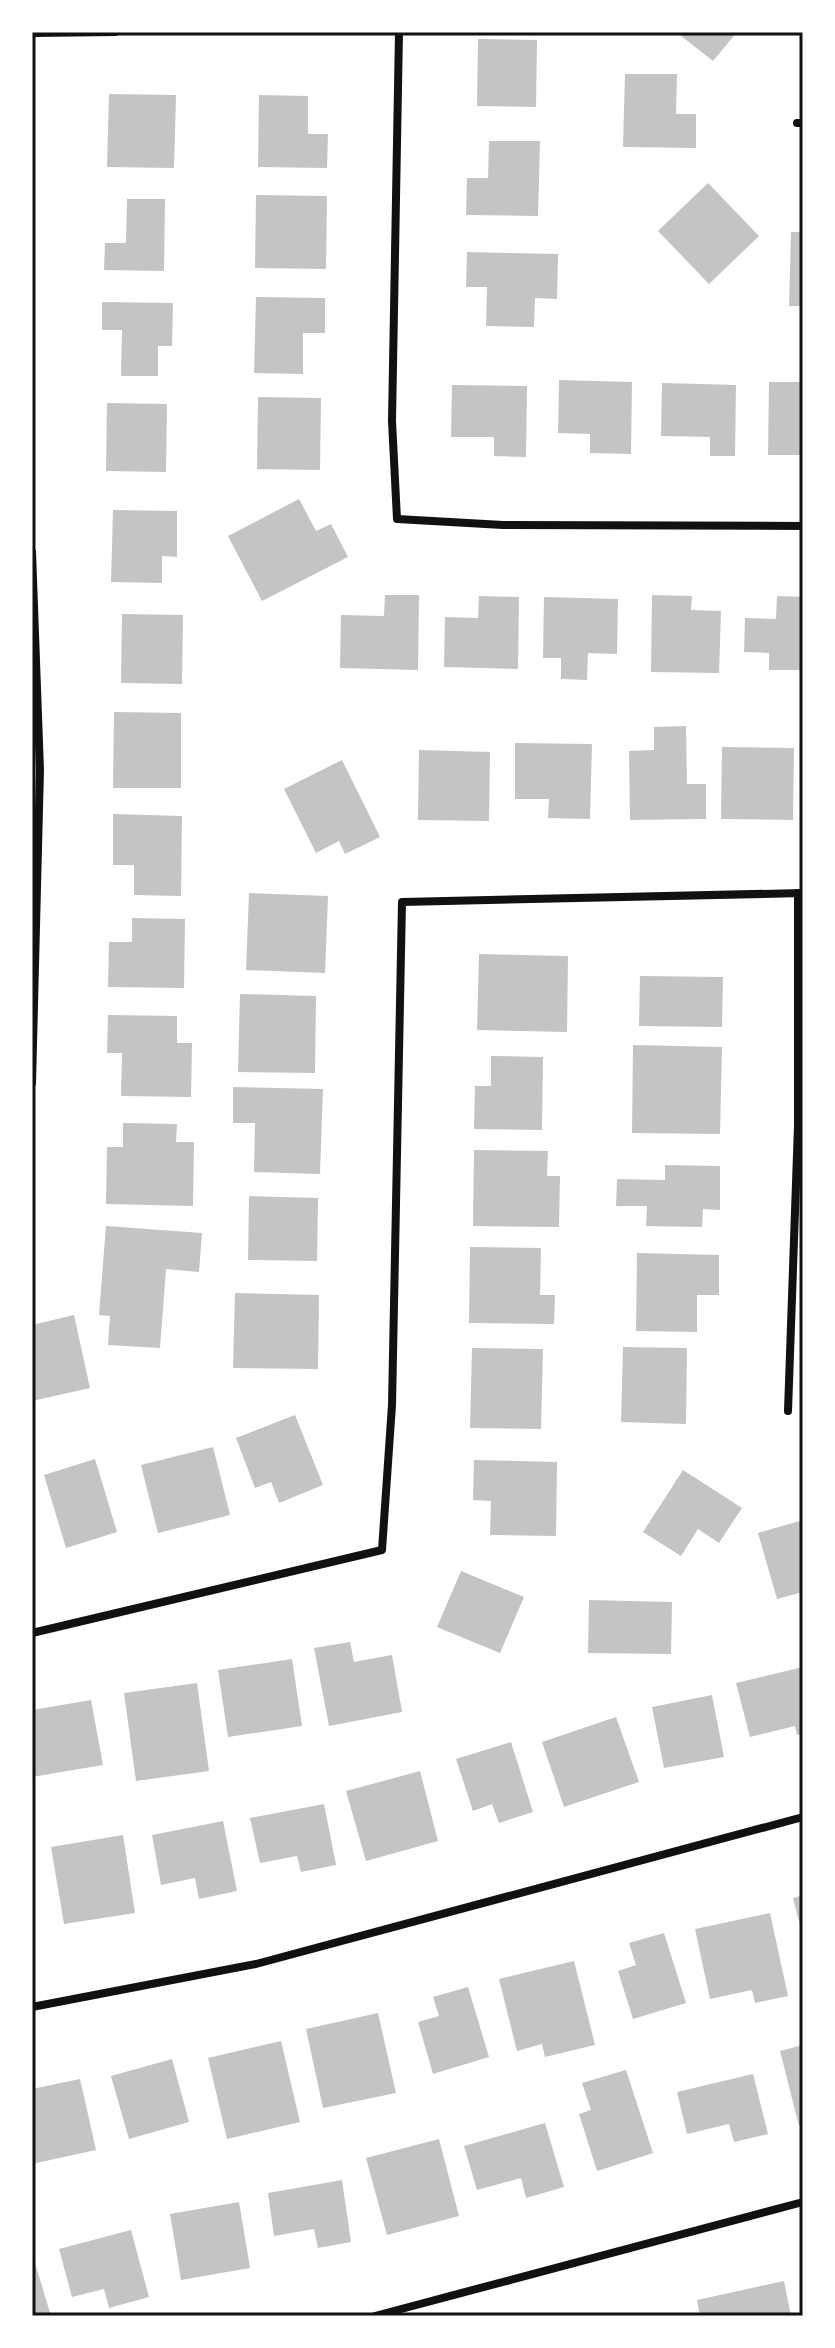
<svg xmlns="http://www.w3.org/2000/svg" width="835" height="2348" font-family="Barlow,sans-serif">
<rect width="100%" height="100%" fill="#fff"/>
<!-- building -->
<g fill="#c4c4c4">
<polygon points="676,32 737,32 713,61"/>
<polygon points="478,39 537,40 536,107 477,106"/>
<polygon points="625,74 677,74 676,114 696,114 696,148 623,147"/>
<polygon points="109,94 176,95 174,168 107,167"/>
<polygon points="259,95 308,96 308,134 328,134 327,168 258,167"/>
<polygon points="489,141 540,141 538,216 466,215 467,178 488,178"/>
<polygon points="708,183 759,236 709,284 658,231"/>
<polygon points="256,195 327,196 326,269 255,268"/>
<polygon points="127,199 165,199 164,271 104,270 105,243 126,243"/>
<polygon points="791,232 803,232 803,306 789,306"/>
<polygon points="467,252 558,254 557,299 535,298 534,327 486,326 487,287 466,287"/>
<polygon points="256,297 325,298 325,333 303,333 303,374 254,373"/>
<polygon points="102,302 173,303 172,346 158,346 158,376 121,376 122,330 102,330"/>
<polygon points="559,380 632,382 631,454 590,453 590,434 558,433"/>
<polygon points="769,382 803,382 803,455 768,455"/>
<polygon points="662,383 736,385 735,456 710,456 710,437 661,436"/>
<polygon points="452,385 527,386 526,457 494,456 494,437 451,437"/>
<polygon points="258,397 321,398 320,470 257,469"/>
<polygon points="107,403 167,404 166,472 106,471"/>
<polygon points="299,499 316,531 331,524 348,557 262,601 228,536"/>
<polygon points="113,510 177,511 177,557 162,556 162,583 111,582"/>
<polygon points="385,595 419,595 418,670 340,668 341,615 384,616"/>
<polygon points="652,595 692,596 691,610 721,611 719,673 651,672"/>
<polygon points="479,596 519,597 518,669 444,667 445,617 478,618"/>
<polygon points="777,596 803,597 803,670 769,670 769,653 744,652 745,618 776,619"/>
<polygon points="544,597 618,599 617,654 588,653 587,680 561,679 561,658 543,658"/>
<polygon points="122,614 183,615 182,684 121,683"/>
<polygon points="114,712 181,713 181,788 113,788"/>
<polygon points="686,726 687,784 706,784 706,819 630,820 629,751 654,750 654,727"/>
<polygon points="515,743 592,744 590,819 548,818 549,799 515,799"/>
<polygon points="722,747 794,748 793,820 721,819"/>
<polygon points="419,750 490,752 489,821 418,820"/>
<polygon points="342,760 380,837 345,854 339,841 316,853 284,789"/>
<polygon points="113,814 182,816 181,896 134,895 134,865 113,865"/>
<polygon points="249,893 328,896 325,973 246,970"/>
<polygon points="132,918 185,919 184,988 108,987 109,942 132,942"/>
<polygon points="479,954 568,956 567,1032 477,1030"/>
<polygon points="640,976 723,977 722,1027 639,1026"/>
<polygon points="240,994 316,996 315,1073 238,1072"/>
<polygon points="108,1015 177,1016 177,1043 192,1043 191,1097 121,1096 122,1053 107,1053"/>
<polygon points="633,1045 722,1047 720,1134 632,1133"/>
<polygon points="491,1056 543,1057 542,1130 474,1129 475,1086 491,1086"/>
<polygon points="233,1087 323,1089 320,1174 254,1172 255,1123 233,1123"/>
<polygon points="123,1123 177,1124 176,1142 194,1142 193,1206 106,1204 107,1147 123,1147"/>
<polygon points="474,1150 548,1151 547,1176 560,1176 559,1227 473,1226"/>
<polygon points="665,1165 720,1166 720,1210 703,1209 702,1227 646,1226 647,1206 616,1206 617,1179 665,1180"/>
<polygon points="249,1196 318,1198 317,1261 248,1260"/>
<polygon points="106,1226 202,1233 199,1272 166,1269 160,1348 108,1345 110,1316 99,1315"/>
<polygon points="470,1247 541,1248 540,1295 555,1295 554,1324 469,1323"/>
<polygon points="637,1253 719,1255 719,1295 697,1295 697,1332 636,1331"/>
<polygon points="235,1293 319,1295 318,1369 233,1368"/>
<polygon points="74,1315 90,1388 32,1401 32,1325"/>
<polygon points="623,1347 687,1348 686,1424 621,1422"/>
<polygon points="472,1348 543,1349 541,1429 470,1428"/>
<polygon points="295,1415 323,1485 279,1503 271,1482 255,1488 236,1438"/>
<polygon points="213,1447 230,1515 158,1533 141,1465"/>
<polygon points="95,1459 117,1532 66,1548 44,1475"/>
<polygon points="474,1460 557,1462 556,1536 490,1535 491,1501 473,1500"/>
<polygon points="683,1470 742,1508 719,1543 698,1529 681,1556 643,1532"/>
<polygon points="803,1520 803,1592 777,1599 758,1533"/>
<polygon points="461,1571 524,1597 500,1653 437,1627"/>
<polygon points="589,1600 672,1602 671,1654 588,1653"/>
<polygon points="350,1642 354,1662 392,1655 402,1712 329,1726 314,1648"/>
<polygon points="292,1659 302,1726 228,1737 218,1670"/>
<polygon points="803,1667 803,1734 797,1735 795,1726 750,1737 736,1683"/>
<polygon points="197,1683 209,1771 136,1781 124,1693"/>
<polygon points="712,1695 724,1757 664,1768 652,1707"/>
<polygon points="91,1700 103,1765 32,1777 32,1710"/>
<polygon points="616,1717 639,1782 564,1807 542,1742"/>
<polygon points="511,1742 533,1812 499,1823 492,1804 473,1811 456,1759"/>
<polygon points="420,1771 438,1841 366,1861 346,1791"/>
<polygon points="324,1804 336,1865 301,1872 297,1856 260,1863 250,1818"/>
<polygon points="223,1821 237,1891 199,1899 195,1878 161,1885 152,1835"/>
<polygon points="123,1835 135,1913 64,1924 51,1847"/>
<polygon points="803,1895 803,1933 802,1933 793,1898"/>
<polygon points="770,1913 788,1996 755,2003 752,1990 710,1999 695,1929"/>
<polygon points="664,1933 686,2003 633,2019 618,1971 636,1965 629,1943"/>
<polygon points="574,1961 595,2045 545,2057 542,2044 517,2051 499,1979"/>
<polygon points="468,1987 489,2057 433,2074 418,2022 439,2016 433,1997"/>
<polygon points="378,2013 396,2093 323,2108 306,2029"/>
<polygon points="281,2041 300,2122 227,2139 208,2058"/>
<polygon points="803,2045 803,2124 799,2126 780,2051"/>
<polygon points="172,2059 189,2122 129,2139 111,2076"/>
<polygon points="626,2070 653,2153 597,2171 579,2114 591,2110 582,2083"/>
<polygon points="753,2074 768,2134 734,2142 729,2124 687,2134 677,2092"/>
<polygon points="80,2079 96,2150 32,2164 32,2089"/>
<polygon points="545,2123 564,2187 526,2198 521,2178 477,2190 464,2146"/>
<polygon points="439,2139 459,2216 387,2235 366,2158"/>
<polygon points="342,2180 351,2242 318,2248 314,2229 274,2236 268,2193"/>
<polygon points="239,2202 250,2268 181,2280 170,2214"/>
<polygon points="131,2230 149,2297 109,2308 104,2289 72,2297 59,2249"/>
<polygon points="35,2263 51,2316 32,2316 32,2264"/>
<polygon points="784,2281 791,2316 700,2316 697,2300"/>
</g>
<g fill="none" stroke-linecap="round" stroke-linejoin="round">
<!-- minor -->
<g stroke="#111" stroke-width="8">
<polyline points="399,32 392,421 397,519 503,525 803,526"/>
<polyline points="32,33 115,32"/>
<polyline points="797,123 803,123"/>
<polyline points="32,552 40,770 32,1083"/>
<polyline points="788,1411 798,1126 798,893"/>
<polyline points="32,1633 382,1550 392,1405 402,902 803,893"/>
<polyline points="32,2007 256,1964 803,1817"/>
<polyline points="375,2316 803,2202"/>
</g>
</g>
<!-- border -->
<rect width="835" height="2348" fill="none" stroke="#ffffff" stroke-width="68"/>
<rect x="34" y="34" width="767" height="2280" fill="none" stroke="#111" stroke-width="3"/>
</svg>
